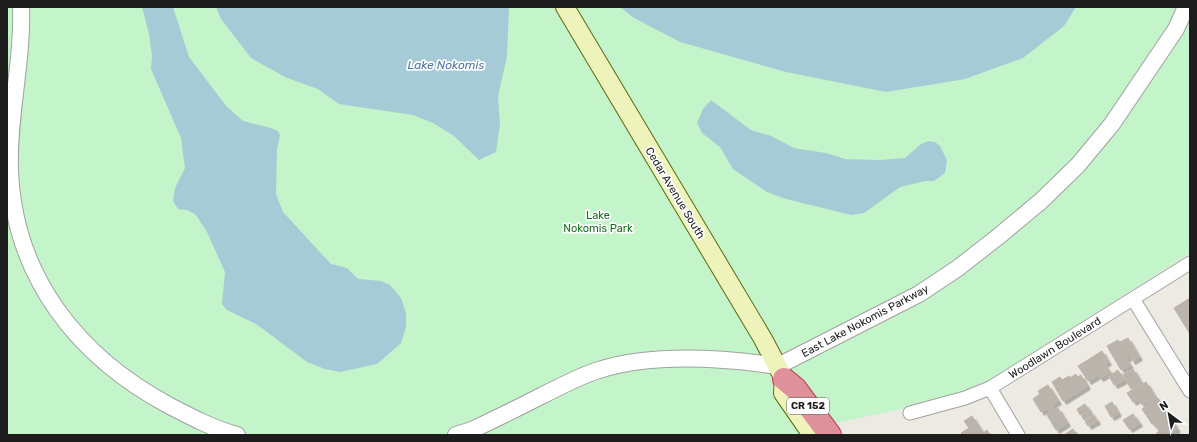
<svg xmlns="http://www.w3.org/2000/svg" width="1197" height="442" font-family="Rubik,sans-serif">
<defs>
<filter id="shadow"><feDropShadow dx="3.5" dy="3.5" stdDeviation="0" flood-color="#0004"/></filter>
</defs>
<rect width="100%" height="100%" fill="#edeae3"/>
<!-- park -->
<polygon fill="#c3f4ca" points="7,7 1190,7 1190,253 991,379 965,390 907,408 830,424 810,435 7,435"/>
<!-- water -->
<g fill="#a7cad7">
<polygon points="142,7 173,7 189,57 227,107 243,121 271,128 278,131 280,135 277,150 276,194 283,212 331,264 347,268 358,279 381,281 390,285 401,298 406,313 406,327 401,343 377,364 340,372 325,369 307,362 256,324 227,310 222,304 225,272 206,230 195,214 187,210 178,209 173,201 175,188 185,168 181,138 151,69 152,56 149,34"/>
<polygon points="216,7 509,7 507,57 498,96 500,124 496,152 479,160 454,136 433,123 413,115 339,104 318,89 287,78 251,58 221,19"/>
<polygon points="620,7 1076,7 1064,26 1023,58 965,79 886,92 786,72 680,42 634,18"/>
<polygon points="711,100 751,130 771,136 794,148 826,153 845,159 879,160 905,158 921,144 929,141 935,142 940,146 947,160 945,173 934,181 925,181 900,187 864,213 851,215 786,199 767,192 733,169 720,147 702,133 697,123 703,109"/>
</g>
<!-- building -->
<g fill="#bab4ad" stroke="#bdb2a7" filter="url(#shadow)">
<polygon points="1190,298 1190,334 1174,308"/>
<polygon points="1128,338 1139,357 1132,361 1129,356 1126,359 1130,365 1121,370 1107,346 1118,340 1120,342"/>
<polygon points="1102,351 1108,362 1104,364 1110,372 1100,378 1098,375 1088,381 1078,366"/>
<polygon points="1133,369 1141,383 1131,389 1123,375"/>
<polygon points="1118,370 1124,380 1114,385 1109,376"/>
<polygon points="1076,374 1077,377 1081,375 1087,386 1063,401 1052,382 1060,377 1062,380 1069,376 1070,378"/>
<polygon points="1146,382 1155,397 1142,405 1138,399 1133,402 1127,393"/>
<polygon points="1048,385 1058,401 1052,405 1055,410 1058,408 1067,423 1056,430 1047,415 1050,413 1047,408 1041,412 1033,399 1040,394 1038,391"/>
<polygon points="1158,398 1168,414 1152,424 1142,409"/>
<polygon points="1112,402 1118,413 1111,417 1105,406"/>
<polygon points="1085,404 1089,410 1080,415 1077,409"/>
<polygon points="1090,411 1093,415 1084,420 1082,416"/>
<polygon points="1133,414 1139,423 1129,429 1123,420"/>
<polygon points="972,416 983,433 987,430 990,435 963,435 961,433 969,428 964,421"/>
<polygon points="1094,416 1097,421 1088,426 1085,421"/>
<polygon points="1169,416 1177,429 1167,435 1155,435 1159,431 1155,425"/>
<polygon points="1073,429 1077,435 1064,435"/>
</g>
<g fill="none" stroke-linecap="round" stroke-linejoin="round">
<defs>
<g id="minor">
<polyline points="1133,299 1190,391"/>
<polyline points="990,388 1018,435"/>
<polyline points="910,413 965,398 990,388 1190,263"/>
</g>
<g id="tertiary">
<path d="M21,7C23,62 8,116 10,170C14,277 78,357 170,406C191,417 214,429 237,435"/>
<path d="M456,435L472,430C495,419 518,408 541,396C560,387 579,376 599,370C653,353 723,358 778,366L919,294L958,268L999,236L1041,201L1078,165L1112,124L1176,29L1186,7"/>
</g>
<polyline id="secondary" points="565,7 763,339 784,379 783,393 812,435"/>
<polyline id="motorway" points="784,379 795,388 830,435"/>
</defs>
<!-- minor casing -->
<use href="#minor" stroke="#a1a1a1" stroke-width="15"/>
<!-- tertiary casing -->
<use href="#tertiary" stroke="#a1a1a1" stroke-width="18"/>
<!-- secondary casing -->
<use href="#secondary" stroke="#5b690e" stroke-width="20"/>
<!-- motorway casing -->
<use href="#motorway" stroke="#c8335e" stroke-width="24"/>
<!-- minor -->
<use href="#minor" stroke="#fff" stroke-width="13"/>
<!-- tertiary -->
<use href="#tertiary" stroke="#fff" stroke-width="16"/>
<!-- secondary -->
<use href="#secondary" stroke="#edf3bb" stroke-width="18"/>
<!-- motorway -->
<use href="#motorway" stroke="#de919b" stroke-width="22"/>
</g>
<g text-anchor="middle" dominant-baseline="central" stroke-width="3.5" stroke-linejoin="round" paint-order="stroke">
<!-- shield labels -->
<rect fill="#fff" stroke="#616161" stroke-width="1" x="787" y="398" width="42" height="16" rx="3"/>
<g font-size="10" font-weight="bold" fill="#1d1d1d">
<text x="808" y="406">CR 152</text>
</g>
<!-- street labels -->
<g font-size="11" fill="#1d1d1d" stroke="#fff">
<text transform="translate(675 193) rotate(59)">Cedar Avenue South</text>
<text transform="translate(865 321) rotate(-28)">East Lake Nokomis Parkway</text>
<text transform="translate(1055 348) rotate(-32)">Woodlawn Boulevard</text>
</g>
<!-- park labels -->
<g font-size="11" fill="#157121" stroke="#fff">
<text x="598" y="215">Lake<tspan x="598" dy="13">Nokomis Park</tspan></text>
</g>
<!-- water labels -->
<g font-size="12" font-style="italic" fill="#5276a4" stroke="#fff">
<text x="446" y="65">Lake Nokomis</text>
</g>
</g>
<!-- border -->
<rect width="1197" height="442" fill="none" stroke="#1d1d1d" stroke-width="16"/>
<!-- north arrow -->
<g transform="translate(1169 414) rotate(328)" stroke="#ffffff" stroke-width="3" paint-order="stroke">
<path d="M0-3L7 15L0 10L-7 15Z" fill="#1d1d1d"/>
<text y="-6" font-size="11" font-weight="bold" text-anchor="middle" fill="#1d1d1d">N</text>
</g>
</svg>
